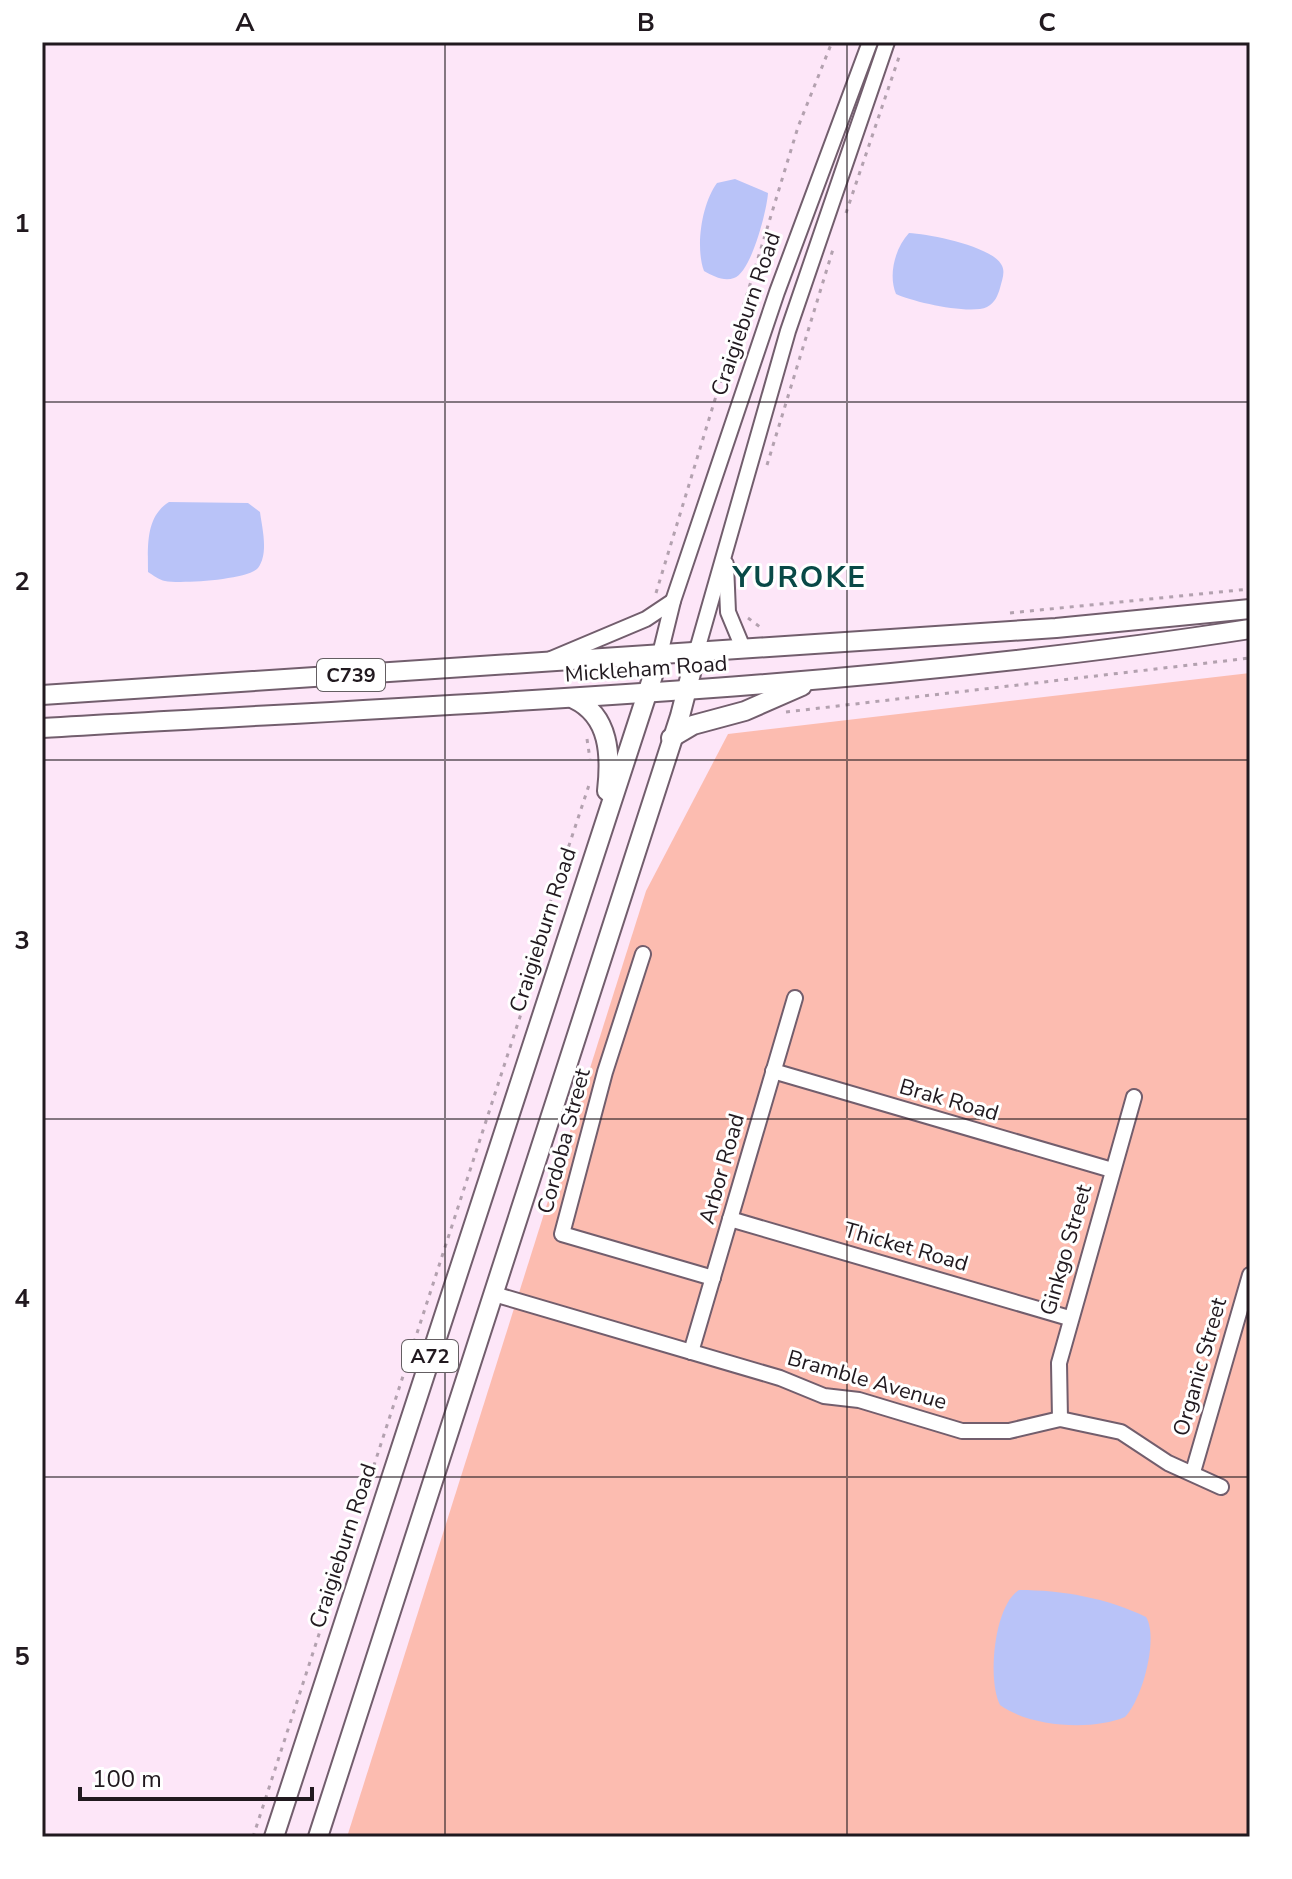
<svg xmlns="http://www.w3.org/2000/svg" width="1292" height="1879" font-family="'Nunito Sans',sans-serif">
<rect width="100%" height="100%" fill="#fde6f8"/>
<!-- green -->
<polygon fill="#fcbcb0" points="1250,673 1250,1837 347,1837 646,891 728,734"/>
<!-- water -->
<g fill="#b9c3f8">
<path d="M735,179L768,193C767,210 751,273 734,278C724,282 713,276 704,271C695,247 702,203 717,183Z"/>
<path d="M909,233C929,234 990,246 1001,264C1006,271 1002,280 1000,288C998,295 995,303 987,307C970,315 913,302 896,294C888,275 895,248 909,233Z"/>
<path d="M169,502L248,503L260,512C262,528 269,553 258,568C248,580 180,584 165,581C159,580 153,575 148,572C148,547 145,517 169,502Z"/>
<path d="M1019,1590C1062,1590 1107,1598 1146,1617C1159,1638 1142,1700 1125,1717C1092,1731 1030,1727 1000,1705C987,1680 994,1605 1019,1590Z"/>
</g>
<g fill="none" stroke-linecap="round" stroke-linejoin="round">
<defs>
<g id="minor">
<polyline points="726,564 728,612 743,648"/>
<polyline points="697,650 788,331 887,42"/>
<polyline points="660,654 673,601 777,292 870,42"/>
<polyline points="551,659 646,619 673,601"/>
<polyline points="643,954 605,1072 562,1234 713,1278"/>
<polyline points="773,1071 1112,1170"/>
<polyline points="730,1219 1069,1318"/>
<polyline points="494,1294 780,1378 824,1396 859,1400 962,1431 1009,1431 1060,1419 1121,1432 1168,1463 1221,1487"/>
<polyline points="691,1352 795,998"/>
<polyline points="1060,1419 1059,1363 1134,1097"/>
<polyline points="1193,1472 1250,1275"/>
</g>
<g id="major">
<polyline points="42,695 1056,628 1250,609"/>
<path d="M574,699C610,716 611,756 607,791"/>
<path d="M42,728C445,704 850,691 1250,629"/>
<polyline points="671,738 693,725 745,711 802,686"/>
<polyline points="274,1837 660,654"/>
<polyline points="318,1837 680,716 697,650"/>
</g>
</defs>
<!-- minor casing -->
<use href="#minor" stroke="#725e6d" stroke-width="18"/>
<!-- major casing -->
<use href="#major" stroke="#725e6d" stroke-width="22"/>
<!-- path -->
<g stroke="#b3a1af" stroke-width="3" stroke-dasharray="4 6" stroke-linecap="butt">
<polyline points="846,213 899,57"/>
<polyline points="767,465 834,246"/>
<polyline points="656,593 798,127 832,42"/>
<polyline points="1010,613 1250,589"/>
<polyline points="748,618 764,630"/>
<polyline points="786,712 1250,658"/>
<polyline points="587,739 590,759"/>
<polyline points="253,1837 531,983 536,945 590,782"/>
</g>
<!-- minor -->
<use href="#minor" stroke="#fff" stroke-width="14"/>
<!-- major -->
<use href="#major" stroke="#fff" stroke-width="18"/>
</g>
<!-- grid -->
<path fill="none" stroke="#21191f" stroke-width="2" stroke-opacity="0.55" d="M445,42V1837M847,42V1837M42,402H1250M42,760H1250M42,1119H1250M42,1477H1250"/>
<g text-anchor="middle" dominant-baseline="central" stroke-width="6" stroke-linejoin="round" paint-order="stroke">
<!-- shield labels -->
<g fill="#fff" stroke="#645e62" stroke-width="2">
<rect x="317" y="659" width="68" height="32" rx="6"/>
<rect x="402" y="1340" width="56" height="32" rx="6"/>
</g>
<g font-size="20" font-weight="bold" fill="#21191f">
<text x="351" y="675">C739</text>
<text x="430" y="1356">A72</text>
</g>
<!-- street labels -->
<g font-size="22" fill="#21191f" stroke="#fff">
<text transform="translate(746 314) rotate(-71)">Craigieburn Road</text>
<text transform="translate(646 669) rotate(-4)">Mickleham Road</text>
<text transform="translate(543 930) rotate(-72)">Craigieburn Road</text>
<text transform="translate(949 1100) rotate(16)">Brak Road</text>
<text transform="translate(564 1141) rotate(-75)">Cordoba Street</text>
<text transform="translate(722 1169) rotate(-74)">Arbor Road</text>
<text transform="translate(906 1247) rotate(16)">Thicket Road</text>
<text transform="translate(1066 1250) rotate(-74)">Ginkgo Street</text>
<text transform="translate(1200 1367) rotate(-74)">Organic Street</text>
<text transform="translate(867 1380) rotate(16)">Bramble Avenue</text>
<text transform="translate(343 1546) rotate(-72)">Craigieburn Road</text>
</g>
<!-- district labels -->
<g font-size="30" font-weight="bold" letter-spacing="2" fill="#094947" stroke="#fff">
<text x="800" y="577">YUROKE</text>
</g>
</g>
<!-- border -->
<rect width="1292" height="1879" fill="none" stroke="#ffffff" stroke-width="88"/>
<!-- scale -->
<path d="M80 1787v12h232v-12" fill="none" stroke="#21191f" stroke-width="4"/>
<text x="92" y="1787" font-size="24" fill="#21191f" stroke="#ffffff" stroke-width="6" paint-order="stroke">100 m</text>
<rect x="44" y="44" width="1204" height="1791" fill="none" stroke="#21191f" stroke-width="3"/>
<g font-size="26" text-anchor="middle" font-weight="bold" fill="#21191f">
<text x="245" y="31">A</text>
<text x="646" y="31">B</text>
<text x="1047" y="31">C</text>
<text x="22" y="232">1</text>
<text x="22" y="590">2</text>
<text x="22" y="949">3</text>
<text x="22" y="1307">4</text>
<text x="22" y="1665">5</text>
</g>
</svg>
